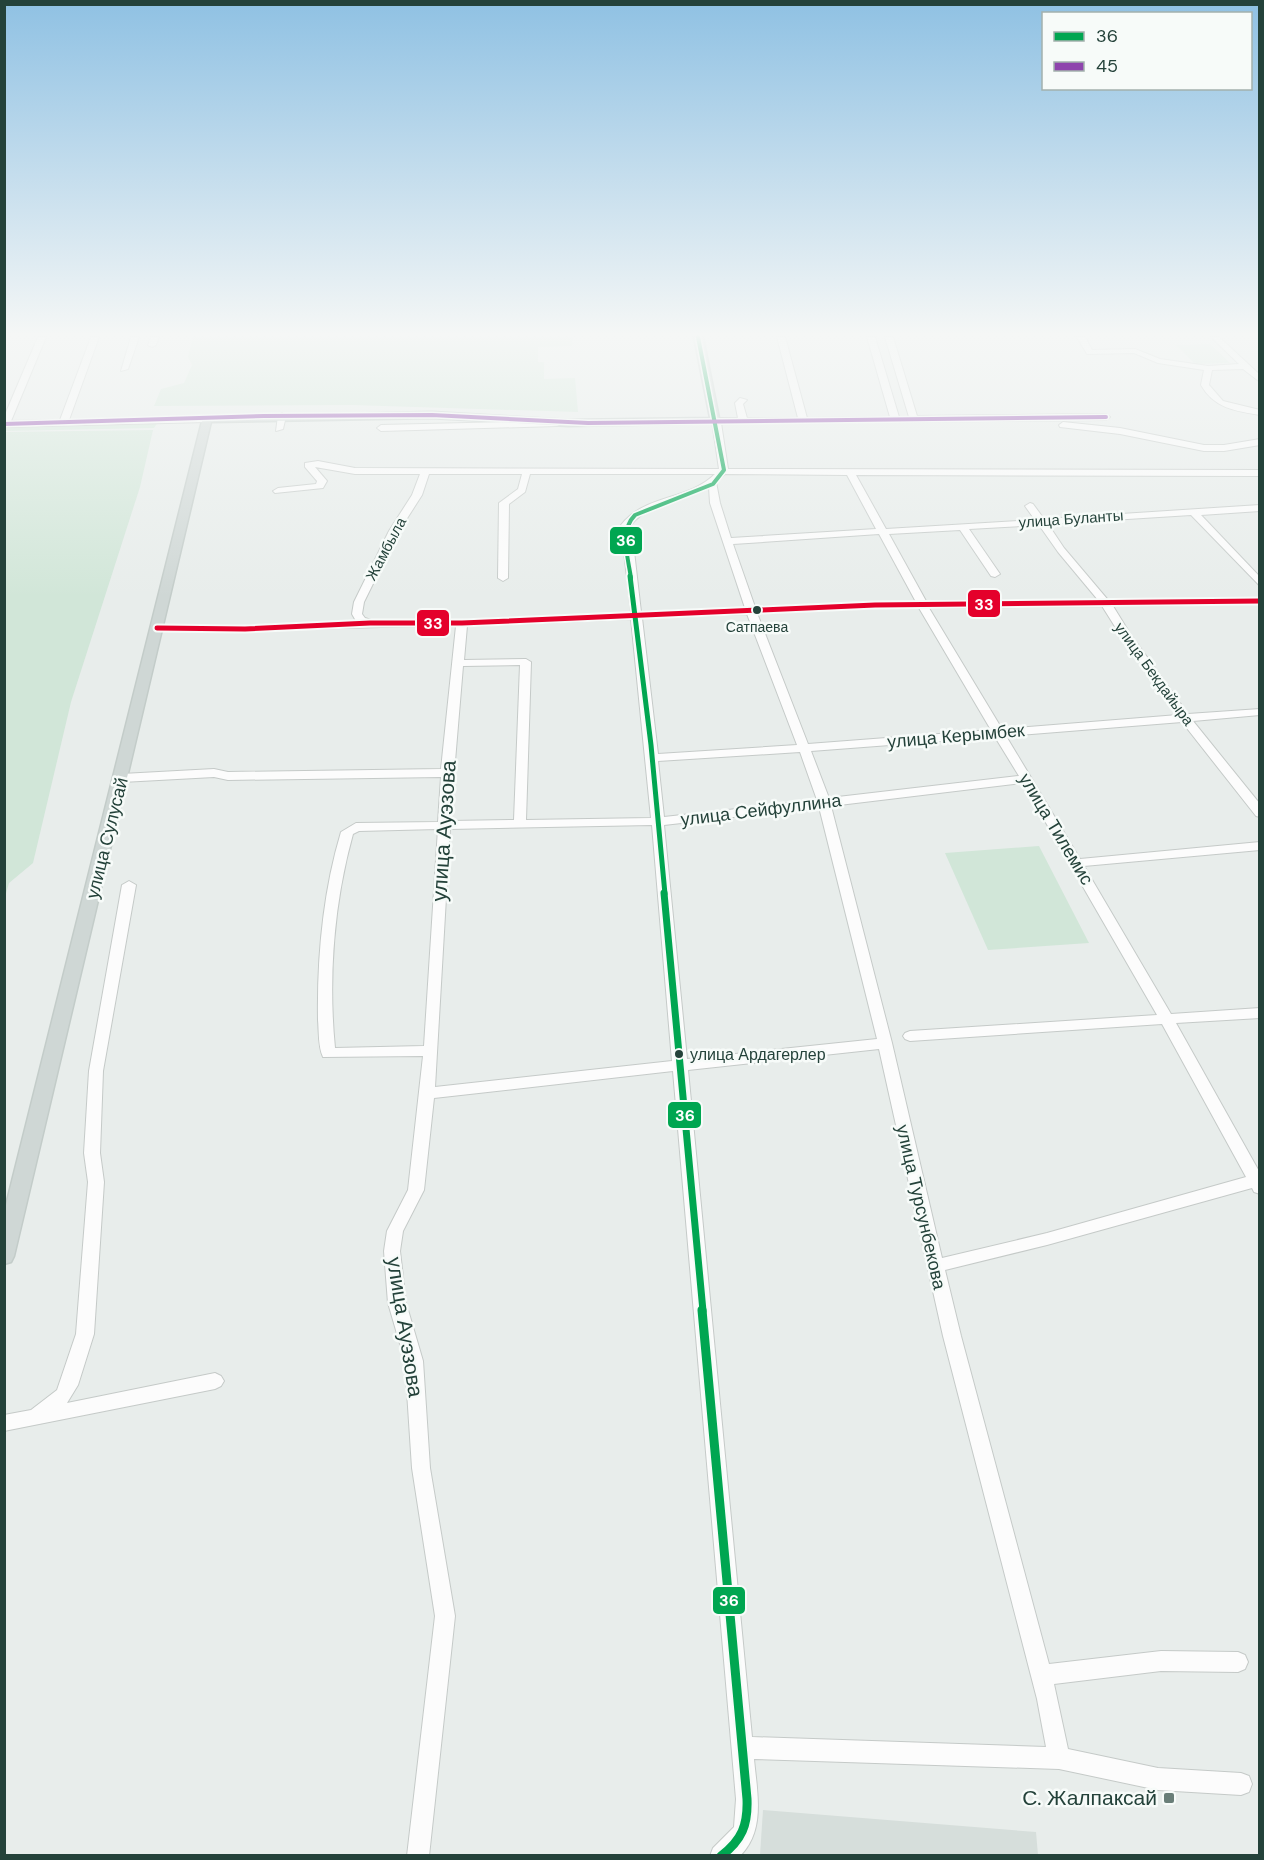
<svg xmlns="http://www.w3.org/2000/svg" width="1264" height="1860" font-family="'DM Sans',sans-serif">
<rect width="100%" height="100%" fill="#e8edeb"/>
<!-- built -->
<polygon fill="#d6dedb" points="763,1810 1036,1832 1038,1855 760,1855"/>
<!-- green -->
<g fill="#d1e6d8">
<polygon points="193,337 573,337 572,346 538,347 538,362 544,362 544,379 575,378 578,412 352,405 154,406 161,389 184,383 192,365 188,357"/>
<polygon points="1210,344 1230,363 1195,364 1176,345"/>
<polygon points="158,422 154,428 5,431 4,425"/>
<polygon points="153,430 140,487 71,702 33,863 9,883 5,897 5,432"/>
<polygon points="1039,846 1089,943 988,950 945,853"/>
</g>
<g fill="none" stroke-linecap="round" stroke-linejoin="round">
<defs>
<g id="minor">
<polygon points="38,337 46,337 11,421 60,420 91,337 99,337 69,420 207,416 211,419 207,422 4,427 4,417"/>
<polygon points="131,337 139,337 128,369 121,371"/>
<polygon points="151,337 159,337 156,345 152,347 148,345"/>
<path d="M777,337H785L807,418L890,417L867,337H875L899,417H909L885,337H893L917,416L1106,414L1110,417L1106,420L721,423L728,469L1260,470V476L856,475L886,529L1035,520L1025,506L1030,503L1033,504L1044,519L1260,505V511L1201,515L1260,577V586L1191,515L1048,524L1064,548L1108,600L1260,598V604L1113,606L1129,632L1188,714L1260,709V715L1193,721L1260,804V817L1256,816L1182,722L1006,736L1080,859L1260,842V850L1084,866L1171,1014L1260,1008V1018L1176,1023L1260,1173V1194L1254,1192L1252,1188L1047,1245L945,1270L961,1336L1049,1664L1161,1651L1238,1652L1245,1655L1248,1662L1245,1669L1238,1672L1161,1671L1054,1684L1068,1749L1158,1768L1241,1773L1249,1776L1252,1784L1249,1792L1241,1795L1158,1790L1059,1769L754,1759C757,1792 766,1830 740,1856H710L713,1848L734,1827L736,1799L673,1071L434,1098L424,1190L403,1231L400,1251L406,1303L423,1361L430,1468L455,1616L429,1856H407L435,1616L412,1468L405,1361L388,1303L384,1251L387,1231L408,1190L423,1056L323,1057C318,1047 319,1031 318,1020C317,957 323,892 341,832L356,823L438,822L441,777L228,780L214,777L122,782L116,778L122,774L214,769L228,772L441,769L456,626C357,626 257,632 157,631L152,628L157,625L245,626L356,621L352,614L354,602L389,531L412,495L420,474H355L315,467L327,481L323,488L275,493L273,491L278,488L316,484L317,481L305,467V463L318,461L355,468L719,469L712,421L716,418H738L735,403L740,398L747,400L743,404L747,418H798ZM429,474H522L518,489L499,503L498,578L503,581L508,578L509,504L525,492L530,474H715C688,501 645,494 621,525L631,613L462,620H371L365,618L362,614L364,602L399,531L422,495ZM725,474L847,475L876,529L731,538L720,503L716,482ZM709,487L710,503L745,608L641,612L631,525C650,501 683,501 709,487ZM1039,525L1058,552L1098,600L926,601L889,534L960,530L991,576L995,577L1000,574L969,529ZM879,534L916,602L755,607L733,544ZM1102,606L1119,633L1178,715L1002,729L929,608ZM875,608H919L991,730L808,744L757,613ZM747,614L797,745L658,754L642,618ZM631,619L651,818L526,820L531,662L526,659L464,660L467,626ZM520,665L514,820L450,821L463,666ZM995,737L1019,776L829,798L811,751ZM800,752L817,800L664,817L658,761ZM1023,783L1157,1015L910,1031L905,1033L903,1036L905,1039L910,1041L1162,1024L1246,1177L1047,1233L942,1258L892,1043L831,806ZM819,807L877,1039L687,1059L664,825ZM652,825L672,1061L435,1087L450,829ZM438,829L424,1046L335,1048C328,977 334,902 353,834L359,831ZM879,1049L943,1336L1037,1699L1046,1747L752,1737L688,1070Z"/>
<path d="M1077,337H1085L1092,350L1135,349L1160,359L1208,366L1239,364L1211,337H1219L1260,375V382L1243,369L1212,370L1209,385L1223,401L1260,410V415C1235,411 1214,408 1201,385L1204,370L1158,363L1134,353L1087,354Z"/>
<polygon points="282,413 286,416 283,429 276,431 278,416"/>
<polygon points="560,421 560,425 557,426 381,431 377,428 381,425"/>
<polygon points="1063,422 1120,428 1204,445 1224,445 1260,439 1260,445 1224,451 1204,451 1120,434 1060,427 1059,425"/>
<polygon points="129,881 136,885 103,1071 100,1153 104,1182 94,1334 78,1385 67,1403 215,1373 221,1376 224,1381 221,1386 215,1389 4,1431 4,1415 31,1410 57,1390 76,1334 88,1182 84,1153 89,1071 122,885"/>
</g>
<polygon id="major" points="694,337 703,337 720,423 568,426 432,418 211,422 14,1256 11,1262 4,1264 4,1213 203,417 432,412 568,420 710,418"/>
</defs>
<!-- minor casing -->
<use href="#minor" stroke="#c5cac8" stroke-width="2"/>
<!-- major casing -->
<use href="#major" stroke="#c3ccc9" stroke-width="3"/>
<!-- minor -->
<use href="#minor" fill="#fcfcfc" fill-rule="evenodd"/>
<!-- major -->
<use href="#major" fill="#cfd7d5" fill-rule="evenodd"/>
<defs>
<path id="bus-1-far3" d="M631,578C628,557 619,531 635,515L713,484L724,470L698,337"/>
<polyline id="bus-1-far2" points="630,576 651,745 665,894"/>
<polyline id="bus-1-far1" points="664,893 703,1311"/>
<path id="bus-1" d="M702,1310L747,1799C748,1825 742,1840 721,1856"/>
<polyline id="bus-2" points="4,424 264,416 432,415 588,423 1106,417"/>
<polyline id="bus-3" points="157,628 245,629 370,623 462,623 875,605 1260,601"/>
</defs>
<!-- bus-1-far3 casing -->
<use href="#bus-1-far3" stroke="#f7fbf9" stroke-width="7"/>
<!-- bus-1-far2 casing -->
<use href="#bus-1-far2" stroke="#f7fbf9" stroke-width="9"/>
<!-- bus-1-far1 casing -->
<use href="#bus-1-far1" stroke="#f7fbf9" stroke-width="11"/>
<!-- bus-1 casing -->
<use href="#bus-1" stroke="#f7fbf9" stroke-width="14"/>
<!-- bus-2 casing -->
<use href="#bus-2" stroke="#f7fbf9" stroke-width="7"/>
<!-- bus-3 casing -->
<use href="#bus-3" stroke="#f7fbf9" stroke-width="9"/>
<!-- bus-1-far3 -->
<use href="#bus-1-far3" stroke="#00a651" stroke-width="4"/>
<!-- bus-1-far2 -->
<use href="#bus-1-far2" stroke="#00a651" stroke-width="5"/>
<!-- bus-1-far1 -->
<use href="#bus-1-far1" stroke="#00a651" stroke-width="7"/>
<!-- bus-1 -->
<use href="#bus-1" stroke="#00a651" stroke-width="9"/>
<!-- bus-2 -->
<use href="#bus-2" stroke="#8e44ad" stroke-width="4"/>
<!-- bus-3 -->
<use href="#bus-3" stroke="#e4002b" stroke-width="5"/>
</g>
<!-- sky -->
<linearGradient id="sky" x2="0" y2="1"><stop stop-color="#8fc1e3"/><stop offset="0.56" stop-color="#f5f7f6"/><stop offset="1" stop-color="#f5f7f6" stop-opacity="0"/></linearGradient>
<rect width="1264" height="597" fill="url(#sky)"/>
<!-- markers -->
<g fill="#24423a" stroke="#f7fbf9" stroke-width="2">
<circle cx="757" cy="610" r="5"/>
<circle cx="679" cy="1054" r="5"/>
</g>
<rect fill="#697e78" stroke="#f7fbf9" stroke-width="2" x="1163" y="1792" width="12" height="12" rx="3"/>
<g text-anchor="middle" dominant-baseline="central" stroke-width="5" stroke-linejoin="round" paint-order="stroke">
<!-- far-bus labels -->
<g font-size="14" fill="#24423a" stroke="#f7fbf9">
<text x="757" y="627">Сатпаева</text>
</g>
<!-- far-street labels -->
<g font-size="15" fill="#24423a" stroke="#f7fbf9">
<text transform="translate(1071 519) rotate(-4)">улица Буланты</text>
<text transform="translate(386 549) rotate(-62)">Жамбыла</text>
<text transform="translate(1154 674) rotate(54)">улица Бекдайыра</text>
</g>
<!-- bus labels -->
<g font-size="16" fill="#24423a" stroke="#f7fbf9" text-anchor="start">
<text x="690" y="1054">улица Ардагерлер</text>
</g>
<!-- street labels -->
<g font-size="18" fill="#24423a" stroke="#f7fbf9">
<text transform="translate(956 736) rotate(-5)">улица Керымбек</text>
<text transform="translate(761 810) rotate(-7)">улица Сейфуллина</text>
<text transform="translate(1056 829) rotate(59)">улица Тилемис</text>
<text transform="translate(107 838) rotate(-76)">улица Сулусай</text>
<text transform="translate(921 1207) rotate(77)">улица Турсунбекова</text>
</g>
<!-- near-street labels -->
<g font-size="21" fill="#24423a" stroke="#f7fbf9">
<text transform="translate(444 831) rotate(-86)">улица Ауэзова</text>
<text transform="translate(405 1327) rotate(81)">улица Ауэзова</text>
</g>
<!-- near-poi labels -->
<g font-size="21" fill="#24423a" stroke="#f7fbf9" text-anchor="end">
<text x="1157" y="1798">С. Жалпаксай</text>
</g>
</g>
<g stroke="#f7fbf9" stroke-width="2">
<rect x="609" y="526" width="34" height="29" rx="6" fill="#00a651"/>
<rect x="967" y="589" width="34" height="29" rx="6" fill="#e4002b"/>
<rect x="416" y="609" width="34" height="28" rx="6" fill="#e4002b"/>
<rect x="667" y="1101" width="35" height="28" rx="6" fill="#00a651"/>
<rect x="712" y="1586" width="34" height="29" rx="6" fill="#00a651"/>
</g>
<g font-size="16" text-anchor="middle" font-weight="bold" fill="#fff">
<text x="626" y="546">36</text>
<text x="984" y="610">33</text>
<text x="433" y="629">33</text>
<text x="685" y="1121">36</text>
<text x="729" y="1606">36</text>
</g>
<!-- border -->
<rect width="1264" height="1860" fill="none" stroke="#24423a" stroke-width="12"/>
<!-- legend -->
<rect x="1042" y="12" width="210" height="78" fill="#f7fbf9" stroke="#a3b1ad" stroke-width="1.5"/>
<rect x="1054" y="32" width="30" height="9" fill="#00a651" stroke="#a3b1ad" stroke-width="1.5"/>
<text x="1096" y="42" font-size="18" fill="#24423a">36</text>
<rect x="1054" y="62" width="30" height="9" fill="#8e44ad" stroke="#a3b1ad" stroke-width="1.5"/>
<text x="1096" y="72" font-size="18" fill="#24423a">45</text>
</svg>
